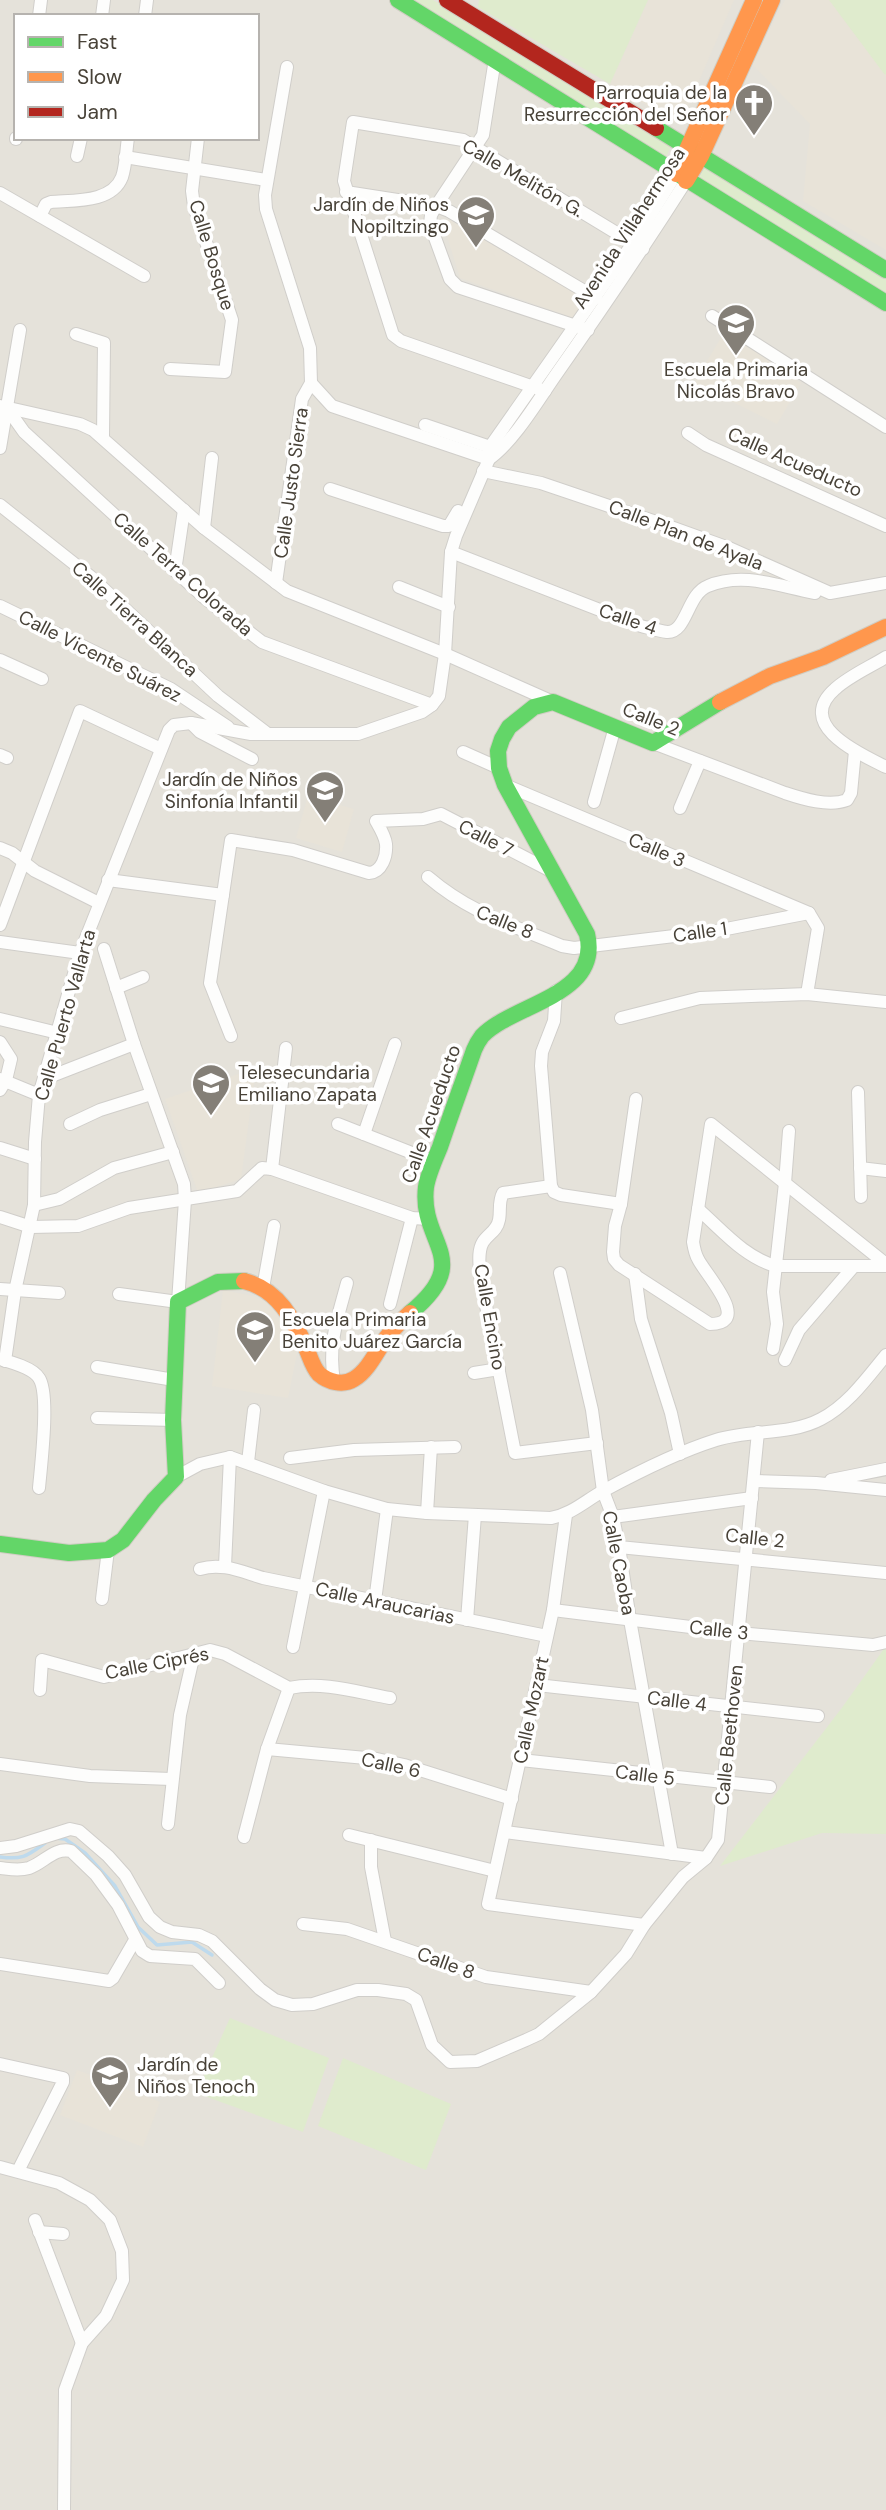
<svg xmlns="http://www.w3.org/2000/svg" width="886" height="2510" font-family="'DM Sans',sans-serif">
<rect width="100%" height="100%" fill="#f2f0ec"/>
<!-- residential -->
<path fill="#e5e2da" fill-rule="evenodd" d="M0,0H886V2510H0ZM16,16H257V138H16Z"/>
<!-- education -->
<g fill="#e8e3d8">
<polygon points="648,0 734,0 680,125 610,84"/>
<polygon points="785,0 886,0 886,250 803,201 810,124 752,64"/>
<polygon points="442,220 450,220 589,300 577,319 460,278"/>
<polygon points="725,331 801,383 777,424 694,383"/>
<polygon points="308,796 354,809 342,852 296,838"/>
<polygon points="256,1068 241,1179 198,1193 165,1099"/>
<polygon points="223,1290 253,1296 267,1302 283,1314 299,1343 288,1398 212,1386"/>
<polygon points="77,2070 160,2102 143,2147 60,2115"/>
</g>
<!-- green -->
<g fill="#dfebcd">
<polygon points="405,0 433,0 672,144 666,157"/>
<polygon points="479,0 648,0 610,84 478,7"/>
<polygon points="829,0 886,0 886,74 885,75"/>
<polygon points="701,163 886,276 886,295 694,175"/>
<polygon points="886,1646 886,1834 822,1833 720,1866 841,1709"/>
<polygon points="230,2018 329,2058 303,2132 196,2093"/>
<polygon points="343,2058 451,2104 426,2170 318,2126"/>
</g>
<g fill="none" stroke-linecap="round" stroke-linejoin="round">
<!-- stream -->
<g stroke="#bedaed" stroke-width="3.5">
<polyline points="55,1838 65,1839 85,1853 115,1886 138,1927 157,1945 192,1942 212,1955"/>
<path d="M0,1857C23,1860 27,1856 45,1843"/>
</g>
<defs>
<g id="street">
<polyline points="39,16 41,0"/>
<polyline points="102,16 104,0"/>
<polyline points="145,16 147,0"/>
<polyline points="495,59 483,135 436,206 431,215 430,224 450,279 458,287 588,330"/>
<polyline points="16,139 16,138"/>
<polyline points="77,156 81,138"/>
<polyline points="125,157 266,180"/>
<polyline points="346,192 436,206 449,211 596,298"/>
<polyline points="0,193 144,276"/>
<path d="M40,216L46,204L51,202C74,200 112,203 122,177C126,165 126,151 128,138"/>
<polyline points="712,316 886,427"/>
<polyline points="76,334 104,343 103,437"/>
<polyline points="170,369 225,372 232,320 194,206 192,191 198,138"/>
<polyline points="311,383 332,406 489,459"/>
<polyline points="545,391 401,341 393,335 344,181 353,122 463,140 643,249"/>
<polyline points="0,406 80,424 93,430 204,528 287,591 445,654 553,702"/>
<polyline points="7,408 24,432 206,599 262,642 432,705"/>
<polyline points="425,425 490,447"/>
<polyline points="688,433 706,445 886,526"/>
<polyline points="0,448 20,330"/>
<path d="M489,459C514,441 537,402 555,376C600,312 644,247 686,181"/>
<polyline points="483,471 541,483 665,525 729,548 830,593 886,583"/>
<polyline points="330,489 443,526 449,526 458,511"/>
<polyline points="0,505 91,577 218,696 268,734"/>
<polyline points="204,528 212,458"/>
<path d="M451,552L641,626C649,628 659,631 667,632C687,633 687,594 708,586C744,571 780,587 815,593"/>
<polyline points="175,571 184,510"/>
<polyline points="276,583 302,399 311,383 310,348 266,209 265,195 287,67"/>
<polyline points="399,587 449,607"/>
<polyline points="0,606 171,689 228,727"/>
<path d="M886,657C870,667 849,676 835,689C794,725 860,754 886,767"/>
<polyline points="0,660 42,679"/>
<polyline points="191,723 200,732 252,759"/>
<path d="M653,743L785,793C803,799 829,807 847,800L851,793L855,751"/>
<polyline points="463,752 499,768"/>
<polyline points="0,755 7,758"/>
<polyline points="505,785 809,913 818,928 807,994"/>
<polyline points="594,802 615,727"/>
<polyline points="680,808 700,761"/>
<polyline points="0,848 12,853 35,871 99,903"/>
<path d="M428,877C470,913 512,925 562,946L574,948L716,931L809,913"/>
<polyline points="108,880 223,895"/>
<polyline points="0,925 80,711 161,749"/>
<polyline points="0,942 80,953"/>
<polyline points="104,949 134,1044 184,1184 185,1200 178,1302 119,1294"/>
<polyline points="116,988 143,977"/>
<polyline points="556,991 554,1021 542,1052 541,1066 551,1186 554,1192 561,1195 621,1204"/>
<polyline points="621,1018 700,998 807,994 886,1002"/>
<polyline points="0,1019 58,1033"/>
<path d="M231,1036L210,983L231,840L293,850L369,873C382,872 387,856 386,844C385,836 380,828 376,821L423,819L441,814L551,871"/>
<polyline points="0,1042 11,1059 6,1080 0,1090"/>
<polyline points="0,1079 39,1095"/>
<polyline points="44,1079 134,1044"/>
<polyline points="858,1092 861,1197"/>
<path d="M636,1099L621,1204L615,1226L613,1252L614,1259L619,1265L710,1324C753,1324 705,1274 698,1259C695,1254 694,1248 693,1242L711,1124L886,1264"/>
<polyline points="70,1124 100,1110 151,1094"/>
<polyline points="338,1124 435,1162"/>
<polyline points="364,1134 395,1044"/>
<polyline points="0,1148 35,1159"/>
<polyline points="860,1168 886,1171"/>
<polyline points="272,1169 286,1048"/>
<path d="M551,1186L503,1193C498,1202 501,1211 499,1220C497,1231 488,1234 483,1242C477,1252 480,1265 480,1275L515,1453L597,1443"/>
<polyline points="34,1205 59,1199 114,1168 173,1152"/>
<path d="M698,1209C722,1230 745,1258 776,1266H886"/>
<polyline points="0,1217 31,1227 78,1226 129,1208 237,1191 262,1168 272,1169 412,1218 429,1219"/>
<polyline points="560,1273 592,1410 603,1491 613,1517 619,1547 630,1620 672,1854"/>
<polyline points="635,1274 641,1319 671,1413 680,1454"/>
<polyline points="263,1288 274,1226"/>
<polyline points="0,1289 59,1293"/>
<polyline points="390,1304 412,1218"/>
<polyline points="773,1349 777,1324 773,1292 785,1183 789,1131"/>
<path d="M0,1359C11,1362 33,1368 39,1378C50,1394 41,1465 39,1488"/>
<polyline points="785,1360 799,1330 854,1266"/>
<polyline points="5,1361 15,1291 34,1205 35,1142 39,1095 80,953 169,730 174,725 191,723 251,734 358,734 422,712 432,705 439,696 445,654 451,552 456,536 489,459 490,447 633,243 676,174"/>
<polyline points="97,1367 174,1380"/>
<polyline points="474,1373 499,1369"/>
<path d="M334,1382C328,1342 337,1321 347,1283"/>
<polyline points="97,1418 173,1420"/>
<polyline points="290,1458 354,1450 455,1447"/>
<polyline points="248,1462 254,1410"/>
<path d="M176,1477L200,1464L230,1457L324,1491L387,1509L427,1513L551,1518C572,1514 585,1501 603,1491C638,1472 678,1452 716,1440C750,1429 789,1436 821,1419C848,1405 867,1378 886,1355"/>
<polyline points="831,1480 886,1469"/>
<polyline points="754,1481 816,1483 886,1490"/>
<polyline points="427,1513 431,1447"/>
<polyline points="566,1515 553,1610 488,1904 644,1925"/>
<polyline points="613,1517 752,1498"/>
<polyline points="619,1547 886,1573"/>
<polyline points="225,1566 230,1457"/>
<path d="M200,1569C222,1562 242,1572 263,1578L547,1636"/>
<polyline points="102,1599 108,1550"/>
<polyline points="375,1601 387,1509"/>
<polyline points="553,1610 739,1633 873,1645 886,1642"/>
<polyline points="467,1620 475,1515"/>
<polyline points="293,1647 324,1491"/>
<polyline points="537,1685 818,1716"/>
<path d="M40,1690L42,1660L104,1677L210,1650L225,1654L289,1688C323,1681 357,1692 390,1698"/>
<polyline points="267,1749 377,1759 404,1765 512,1799"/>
<polyline points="521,1760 770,1787"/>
<polyline points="0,1764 90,1776 171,1779"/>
<polyline points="168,1824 180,1715 194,1654"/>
<polyline points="505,1832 706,1858"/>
<polyline points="349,1835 495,1871"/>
<polyline points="244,1837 267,1749 289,1688"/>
<polyline points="371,1840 371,1867 385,1941"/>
<polyline points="0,1848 16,1846 70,1829 79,1831 108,1856 125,1875 149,1917 160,1927 172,1932 199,1935 212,1941 260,1989 275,2000 292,2005 313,2004 357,1990 378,1990 406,1994 416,2000 432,2045 450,2062 477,2061 526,2040 539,2034 591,1992 626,1954 644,1925 683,1877 706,1858 718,1840 758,1432"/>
<path d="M0,1868C10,1869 19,1871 29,1868C44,1863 54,1847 71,1851L96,1875L118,1905L142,1951L150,1956L195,1959L219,1983"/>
<polyline points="303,1924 347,1929 486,1977 591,1992"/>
<polyline points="0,1964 109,1981 113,1978 135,1940"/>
<polyline points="0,2064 63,2078 63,2082 18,2171"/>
<polyline points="0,2167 59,2183 90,2200 110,2220 122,2251 123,2280 106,2316 82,2343 65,2390 64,2510"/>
<polyline points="35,2220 82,2343"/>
<polyline points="39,2232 63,2234"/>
</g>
<g id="fast">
<polyline points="398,0 886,303"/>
<polyline points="656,128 886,270"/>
<path d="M410,1313C476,1259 419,1244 426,1187C428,1174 435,1159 440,1147C451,1114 463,1082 474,1050C476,1045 479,1040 482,1036C514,1003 602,996 587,934L505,785L499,768L498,751L502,739L509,727L534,707L553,702L653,743L720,702"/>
<polyline points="0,1544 69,1553 108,1550 123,1540 154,1500 176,1477 173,1420 178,1302 218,1282 244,1281"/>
</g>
<g id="slow">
<polyline points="676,174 754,0"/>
<polyline points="686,181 701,156 772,0"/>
<polyline points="720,702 770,676 823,657 886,627"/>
<path d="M244,1281C278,1289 294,1320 307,1350C310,1357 313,1368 319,1374C328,1382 343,1386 354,1379C369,1370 377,1350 387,1337C394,1328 402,1320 410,1313"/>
</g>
<polyline id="jam" points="447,0 656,128"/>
</defs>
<!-- street casing -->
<use href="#street" stroke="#d0ceca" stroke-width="14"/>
<!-- fast casing -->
<use href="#fast" stroke="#d0cdc3" stroke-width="18"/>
<!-- slow casing -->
<use href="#slow" stroke="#d0cdc3" stroke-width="18"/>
<!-- jam casing -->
<use href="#jam" stroke="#d0cdc3" stroke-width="18"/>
<!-- street -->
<use href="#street" stroke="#fdfdfc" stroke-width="12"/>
<!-- fast -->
<use href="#fast" stroke="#63d668" stroke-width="16"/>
<!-- slow -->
<use href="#slow" stroke="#ff974d" stroke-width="16"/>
<!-- jam -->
<use href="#jam" stroke="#b3261e" stroke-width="16"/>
</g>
<!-- icons -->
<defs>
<symbol id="church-pin" viewBox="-11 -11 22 30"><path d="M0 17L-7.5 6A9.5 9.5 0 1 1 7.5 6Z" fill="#847f77" stroke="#fff"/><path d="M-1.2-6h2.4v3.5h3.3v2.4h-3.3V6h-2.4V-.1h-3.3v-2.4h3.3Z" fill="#fff"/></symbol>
<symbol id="school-pin" viewBox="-11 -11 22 30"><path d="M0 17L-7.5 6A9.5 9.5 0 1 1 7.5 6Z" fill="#847f77" stroke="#fff"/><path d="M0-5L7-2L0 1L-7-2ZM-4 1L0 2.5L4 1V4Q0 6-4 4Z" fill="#fff"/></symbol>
</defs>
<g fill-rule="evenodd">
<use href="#church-pin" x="732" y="81" width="44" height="60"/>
<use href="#school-pin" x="454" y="193" width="44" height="60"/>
<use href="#school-pin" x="714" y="301" width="44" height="60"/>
<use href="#school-pin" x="303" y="768" width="44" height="60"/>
<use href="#school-pin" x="189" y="1061" width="44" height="60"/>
<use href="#school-pin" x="233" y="1308" width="44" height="60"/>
<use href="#school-pin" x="88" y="2053" width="44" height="60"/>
</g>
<g text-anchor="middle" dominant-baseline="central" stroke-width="7" stroke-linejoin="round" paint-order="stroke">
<!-- poi labels -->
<g font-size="19" fill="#484238" stroke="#fff" text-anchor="end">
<text x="727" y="92">Parroquia de la<tspan x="727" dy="22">Resurrección del Señor</tspan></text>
<text x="449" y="204">Jardín de Niños<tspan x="449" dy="22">Nopiltzingo</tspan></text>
<text x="736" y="369" text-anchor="middle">Escuela Primaria<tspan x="736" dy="22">Nicolás Bravo</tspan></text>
<text x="298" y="779">Jardín de Niños<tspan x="298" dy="22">Sinfonía Infantil</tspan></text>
<text x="238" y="1072" text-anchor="start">Telesecundaria<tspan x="238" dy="22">Emiliano Zapata</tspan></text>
<text x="282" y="1319" text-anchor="start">Escuela Primaria<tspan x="282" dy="22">Benito Juárez García</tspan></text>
<text x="137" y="2064" text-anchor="start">Jardín de<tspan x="137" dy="22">Niños Tenoch</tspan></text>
</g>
<!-- street labels -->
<g font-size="19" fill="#484238" stroke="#fff">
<text transform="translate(523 178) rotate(30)">Calle Melitón G.</text>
<text transform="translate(629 228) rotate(-57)">Avenida Villahermosa</text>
<text transform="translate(212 255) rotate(73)">Calle Bosque</text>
<text transform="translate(795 462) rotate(24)">Calle Acueducto</text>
<text transform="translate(291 483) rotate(-82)">Calle Justo Sierra</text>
<text transform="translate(686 535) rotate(21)">Calle Plan de Ayala</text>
<text transform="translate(183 574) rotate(41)">Calle Terra Colorada</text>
<text transform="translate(135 619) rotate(42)">Calle Tierra Blanca</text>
<text transform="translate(628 619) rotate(19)">Calle 4</text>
<text transform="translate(100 656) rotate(27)">Calle Vicente Suárez</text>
<text transform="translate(651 719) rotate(22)">Calle 2</text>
<text transform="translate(486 838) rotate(27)">Calle 7</text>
<text transform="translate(657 850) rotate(23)">Calle 3</text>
<text transform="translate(505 922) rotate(22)">Calle 8</text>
<text transform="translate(700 932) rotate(-8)">Calle 1</text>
<text transform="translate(65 1015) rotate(-74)">Calle Puerto Vallarta</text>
<text transform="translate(431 1114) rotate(-71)">Calle Acueducto</text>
<text transform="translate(490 1317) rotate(80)">Calle Encino</text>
<text transform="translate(755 1538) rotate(6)">Calle 2</text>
<text transform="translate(619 1563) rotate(79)">Calle Caoba</text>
<text transform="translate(385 1603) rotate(12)">Calle Araucarias</text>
<text transform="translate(719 1630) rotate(6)">Calle 3</text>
<text transform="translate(157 1663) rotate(-11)">Calle Ciprés</text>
<text transform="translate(677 1701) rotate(7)">Calle 4</text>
<text transform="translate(531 1710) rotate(-78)">Calle Mozart</text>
<text transform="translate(729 1735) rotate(-84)">Calle Beethoven</text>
<text transform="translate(391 1765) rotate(12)">Calle 6</text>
<text transform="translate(645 1775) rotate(7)">Calle 5</text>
<text transform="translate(446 1963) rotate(20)">Calle 8</text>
</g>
</g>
<!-- legend -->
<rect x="14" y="14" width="245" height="126" fill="#ffffff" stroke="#b6b3af" stroke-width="2"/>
<rect x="28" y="37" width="35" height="10" fill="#63d668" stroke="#b6b3af" stroke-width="2"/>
<text x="77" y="49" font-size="21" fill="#484238">Fast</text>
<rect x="28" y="72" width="35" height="10" fill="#ff974d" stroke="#b6b3af" stroke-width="2"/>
<text x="77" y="84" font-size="21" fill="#484238">Slow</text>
<rect x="28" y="107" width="35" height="10" fill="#b3261e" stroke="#b6b3af" stroke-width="2"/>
<text x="77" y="119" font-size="21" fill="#484238">Jam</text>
</svg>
